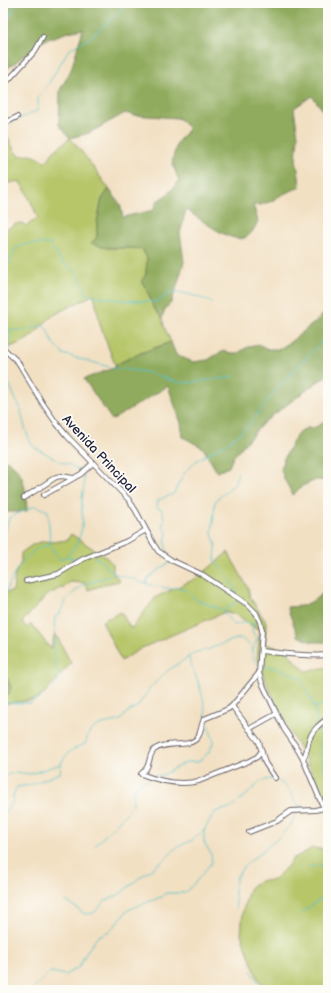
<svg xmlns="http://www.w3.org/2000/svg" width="331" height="993" font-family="'Balsamiq Sans',sans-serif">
<rect width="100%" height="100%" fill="#fdfcf7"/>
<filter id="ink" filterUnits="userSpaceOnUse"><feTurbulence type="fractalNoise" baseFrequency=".025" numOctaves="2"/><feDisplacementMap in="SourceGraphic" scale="8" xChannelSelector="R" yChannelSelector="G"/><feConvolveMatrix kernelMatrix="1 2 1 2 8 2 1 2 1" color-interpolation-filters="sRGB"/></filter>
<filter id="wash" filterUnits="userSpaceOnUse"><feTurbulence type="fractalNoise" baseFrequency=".012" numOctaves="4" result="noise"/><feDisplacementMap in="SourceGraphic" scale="16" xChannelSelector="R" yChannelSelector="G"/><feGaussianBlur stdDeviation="0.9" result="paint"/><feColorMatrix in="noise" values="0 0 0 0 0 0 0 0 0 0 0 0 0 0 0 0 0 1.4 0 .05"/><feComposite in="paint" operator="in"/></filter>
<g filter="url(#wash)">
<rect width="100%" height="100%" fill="#f2e0c3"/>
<!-- green -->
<g fill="#b6c669" stroke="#6c7452">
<path d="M3,127L15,152L20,156C32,154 35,155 44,162L48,160L53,152L70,138L82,152L109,189L102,199L97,222V237L106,248H130L142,249L147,258L146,274L142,281L149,295L153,307L162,318L165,329L171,342L141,353L115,365L100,325L94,294C80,303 63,308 50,318C43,323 38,331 32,336C23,343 13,346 3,349V231L16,224L22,223L26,226L38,218L26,191L19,181L4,184L3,185Z"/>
<polygon points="71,534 107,558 113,564 113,573 120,581 110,583 88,590 85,583 70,582 63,589 61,588 47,595 22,622 27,628 31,624 51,649 55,633 71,663 39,699 3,704 3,699 9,694 7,679 3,679 3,640 5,630 3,622 3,593 13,591 15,574 21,562 21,553 32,545 44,541 53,542 67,540"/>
<polygon points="228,552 248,588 250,597 266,622 265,644 286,650 295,661 306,671 328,667 328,808 305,758 288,729 264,678 262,666 257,659 260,630 252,626 236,614 225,612 142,648 121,661 102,621 121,612 131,629 156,597 197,578"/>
<polygon points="313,848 322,849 328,852 328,990 267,990 258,979 241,934 243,911 249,889 260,881 274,880 291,862 292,859"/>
</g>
<!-- forest -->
<g fill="#90ab5d" stroke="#59664c">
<path d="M3,3H328V114L322,109L312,96L294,108L298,136L296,160L299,176L300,187L281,195L272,201L261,205H253L258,221C255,227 252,235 244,238C229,243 200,218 186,210L180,233L184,262L177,286L171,303L165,309L162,318L153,307L149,295L142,281L146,274L147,258L142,249L130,248H106L91,243L97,237V222L102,199L109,189L120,204L123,217L154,210L157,201L168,194L179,181L172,162L177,143L189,128L178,118L133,115L125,113L89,133L70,138L59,125L60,90L71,70L83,29L68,32L43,41L3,72V40L7,22L3,11Z"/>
<polygon points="328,309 328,375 313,385 264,422 233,457 229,467 217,472 203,448 183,437 181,423 168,386 112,420 84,379 116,367 115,365 141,353 171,342 176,355 193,362 208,360 214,356 224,351 231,353 238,353 246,348 253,345 260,345 268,349 279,349 289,343 319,319"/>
<polygon points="326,420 328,420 328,481 316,480 302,486 293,495 284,479 281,470 284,458 296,436 301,431 307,428 313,428 320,425"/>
<path d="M3,458C7,461 13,464 16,468C26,479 26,496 27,511L19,512H3Z"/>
<polygon points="328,590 328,642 312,642 298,636 287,607 302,606 311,602"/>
<polygon points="7,678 11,687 9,694 3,699 3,679"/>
</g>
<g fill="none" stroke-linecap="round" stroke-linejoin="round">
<!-- stream -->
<g stroke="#54c2c9" stroke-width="1">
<polyline points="3,25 8,21 16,3"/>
<path d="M3,126L37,111L38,106V97L49,83L68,51C74,45 83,43 89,38C103,28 115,16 126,3"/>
<path d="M3,271L8,266L14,250C22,242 38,244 49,244L50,245L61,261L77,273L85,291L86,294L90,295L120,300L156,302C162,300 167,294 172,292C180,290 203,299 212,302"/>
<polyline points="3,304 4,310 3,313"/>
<polyline points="3,316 5,323 8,327 10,333 10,351"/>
<polyline points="9,330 28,330 42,325 47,329 53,343 63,354 113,368 146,372 173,381 184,383 234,377"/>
<polyline points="8,357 6,364 6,376 16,400 20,407 25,428 31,444 33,446 59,461 70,465 81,471"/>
<path d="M3,533C9,528 6,523 10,517L35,506L39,507L48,511L50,544L51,547L60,560C70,557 79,542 81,531C84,521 81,510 82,499C83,491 86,482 83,474"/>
<polyline points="167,554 165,542 167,533 163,525 164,517 162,510 157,507 158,500 171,495 174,493 184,473 196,461 231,440 245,429 279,386 328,335"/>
<polyline points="68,557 72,559 84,556"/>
<path d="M94,557C102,559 105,568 113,572C114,573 116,575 118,575C125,578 133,576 139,582L146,584L171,589L178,587L186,590L196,600L221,609L234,625L245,622L254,624L253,628L252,631L257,639C253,650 249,655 258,665"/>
<polyline points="146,584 148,578 170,562"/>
<polyline points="238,595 224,571 215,561 216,546 212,533 215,503 216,500 234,485 238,473"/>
<path d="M3,598C11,581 14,569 28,556C35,549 41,545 50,545"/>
<polyline points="224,611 237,601"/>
<path d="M188,657C196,676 205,697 206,717"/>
<polyline points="261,666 277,668 301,678 314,706 318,725"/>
<polyline points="3,701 12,703 30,703 45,694 57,682 59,677 55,663 53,650 56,637 54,627 55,617 60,614 65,600 83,585 115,574"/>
<polyline points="315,707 328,705"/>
<path d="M319,728L321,739L319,754C324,760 324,771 328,778"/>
<polyline points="152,776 163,775 186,762 198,762 209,752 214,741 206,720"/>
<polyline points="3,777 15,772 30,774 61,764"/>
<path d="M3,815L13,802V795L17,787L30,785L60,773C61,770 60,768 61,764C65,752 75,748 85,744C87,740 87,735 90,732C96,723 111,723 121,720L126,713L138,706L150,688L167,671L196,652L206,650L233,640L241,638C246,643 250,643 252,650"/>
<polyline points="95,846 129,810 133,804 133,795 134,790 139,783 148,779"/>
<polyline points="308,867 328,864"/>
<polyline points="66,901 85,914 94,913 105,901 120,894 139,878 164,860 176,848 194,839 205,829"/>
<polyline points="236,908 235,891 236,878 243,867 276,840 291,825 294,817 297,813"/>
<polyline points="300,915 319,900 328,896"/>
<polyline points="251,971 263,990"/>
<path d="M32,990L49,973L52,972L65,975L79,967L87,951L94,942L98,936L110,931L125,913L130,909L161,897L166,893H184L194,884L212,862L211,854L204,842V833L205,829L214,813L218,811L231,808L251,791L259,782C263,781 268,779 273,779C286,782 291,794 297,805L308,808"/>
</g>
</g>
</g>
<g filter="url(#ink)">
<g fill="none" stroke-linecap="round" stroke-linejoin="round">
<defs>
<g id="minor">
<polyline points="3,86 35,51 43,37"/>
<polyline points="3,124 17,117"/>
<polyline points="3,348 18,362 43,404 57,424 67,436 129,500 136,511 153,543 158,551 171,560 203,575 215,583 247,604 256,613 260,622 262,630 259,673 262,683 284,729 295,745 303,759 321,802 328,814"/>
<polyline points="44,495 81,474 93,463"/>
<polyline points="24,498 56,477 62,476 73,478"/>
<polyline points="26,581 58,574 83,559 127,541 146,530"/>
<path d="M261,651C283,653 306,657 328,655"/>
<polyline points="259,673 232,706 259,742 265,763 275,778"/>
<path d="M232,706L228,709L204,719C201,725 201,732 198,737C190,749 166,740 154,750C149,755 150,762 147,767C146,770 143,772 141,774C159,781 180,786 199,781L249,761L257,757L262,751"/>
<polyline points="249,729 276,714"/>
<path d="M303,759C307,753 307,747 309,740C312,730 320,724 328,718"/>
<polyline points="249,832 277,821 291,811 315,810 324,808"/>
</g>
</defs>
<!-- minor casing -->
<use href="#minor" stroke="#6b646b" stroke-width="6"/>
<!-- minor -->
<use href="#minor" stroke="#fff" stroke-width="4"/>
</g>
</g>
<g text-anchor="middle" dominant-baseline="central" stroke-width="3.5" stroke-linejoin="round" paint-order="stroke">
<!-- street labels -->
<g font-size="13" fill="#22223b" stroke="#fdfcf7">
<text transform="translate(99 454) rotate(47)">Avenida Principal</text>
</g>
</g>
<!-- margin -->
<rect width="331" height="993" fill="none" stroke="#fdfcf7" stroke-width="16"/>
</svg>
